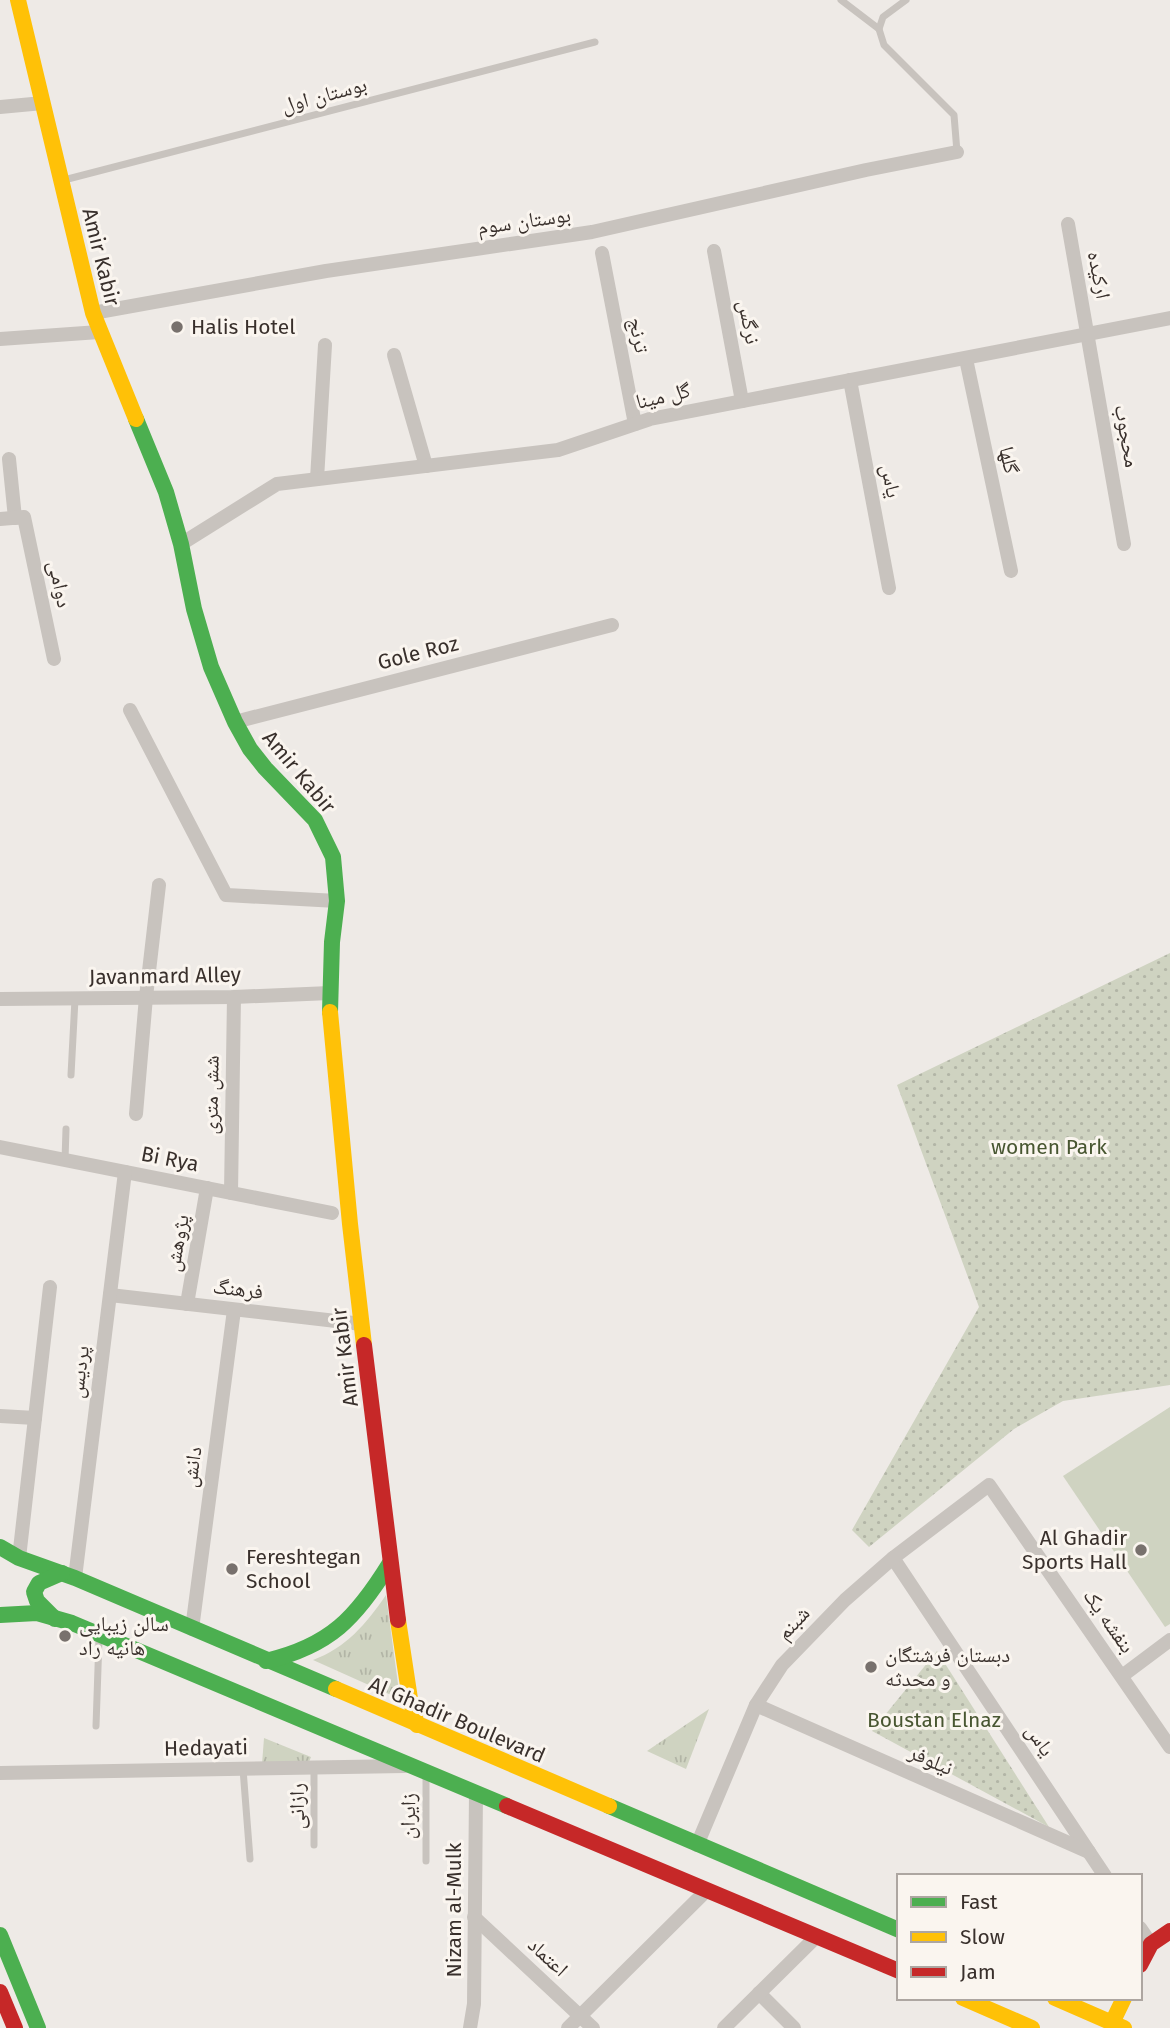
<svg xmlns="http://www.w3.org/2000/svg" width="1170" height="2028" font-family="'Fira Sans','Noto Naskh Arabic',sans-serif">
<defs>
<pattern id="grass-tufts" width="24" height="20" patternUnits="userSpaceOnUse" patternTransform="scale(1.75)"><rect width="24" height="20" fill="#cfd3c1"/><path d="M3 7l-1-3M5 7V3M7 7l1-3M15 17l-1-3M17 17v-4M19 17l1-3" fill="none" stroke="#b2b5a6"/></pattern>
<pattern id="park-dots" width="8" height="8" patternUnits="userSpaceOnUse" patternTransform="scale(1.75)"><rect width="8" height="8" fill="#cfd3c1"/><path d="M2 2h.1M6 6h.1" fill="none" stroke="#b2b5a6" stroke-width="1.8" stroke-linecap="round"/></pattern>
</defs>
<rect width="100%" height="100%" fill="#eeeae6"/>
<!-- grass -->
<g fill="url(#grass-tufts)">
<path d="M386,1595L400,1699L313,1660C346,1648 366,1624 386,1595Z"/>
<polygon points="709,1709 686,1769 647,1751"/>
<polygon points="264,1738 311,1757 309,1762 262,1764"/>
</g>
<!-- park -->
<g fill="url(#park-dots)">
<polygon points="1170,953 1170,1385 1063,1401 1014,1429 869,1547 852,1530 979,1307 897,1085"/>
<polygon points="937,1651 1049,1827 872,1731"/>
</g>
<!-- pitch -->
<polygon fill="#cfd3c1" points="1170,1407 1170,1624 1165,1627 1063,1476"/>
<g fill="none" stroke-linecap="round" stroke-linejoin="round">
<!-- lane -->
<g stroke="#c8c3be" stroke-width="7">
<polyline points="841,0 879,29"/>
<polyline points="906,0 883,17 879,29 884,45 954,115 957,152"/>
<polyline points="64,180 595,42"/>
<polyline points="71,1075 75,999"/>
<polyline points="65,1160 66,1129"/>
<polyline points="96,1726 99,1639"/>
<polyline points="243,1769 250,1859"/>
<polyline points="314,1845 314,1768"/>
<polyline points="426,1861 426,1776"/>
</g>
<!-- street -->
<g stroke="#c8c3be" stroke-width="14">
<polyline points="0,107 43,103"/>
<polyline points="1068,224 1124,544"/>
<polyline points="714,251 742,401"/>
<polyline points="602,253 635,424"/>
<polyline points="93,313 326,271 592,232 866,170 957,152"/>
<polyline points="0,339 99,332"/>
<polyline points="394,355 426,466"/>
<polyline points="966,359 1011,571"/>
<polyline points="850,380 889,588"/>
<polyline points="9,459 15,518"/>
<polyline points="317,479 325,345"/>
<polyline points="0,519 24,517 54,659"/>
<polyline points="181,544 277,484 558,450 650,419 1170,318"/>
<polyline points="130,710 226,895 337,901"/>
<polyline points="235,722 612,625"/>
<polyline points="0,999 234,997 330,993"/>
<polyline points="136,1114 146,997 159,885"/>
<polyline points="0,1147 332,1213"/>
<polyline points="231,1193 234,997"/>
<polyline points="110,1295 362,1324"/>
<polyline points="187,1304 207,1188"/>
<polyline points="0,1416 35,1418"/>
<polyline points="19,1558 50,1287"/>
<polyline points="893,1558 1105,1876"/>
<polyline points="75,1578 125,1172"/>
<polyline points="192,1629 234,1310"/>
<polyline points="1122,1676 1170,1640"/>
<polyline points="756,1705 1089,1852"/>
<polyline points="0,1773 405,1766"/>
<polyline points="697,1845 756,1705 782,1665 845,1600 893,1558 989,1485 1170,1747"/>
<polyline points="474,1917 593,2028"/>
<polyline points="1140,1928 1151,1944"/>
<polyline points="759,1993 794,2028"/>
<polyline points="470,2028 474,2004 476,1793"/>
<polyline points="568,2028 707,1890"/>
<polyline points="724,2028 817,1936"/>
</g>
<!-- fast -->
<g stroke="#4caf50" stroke-width="16">
<polyline points="136,419 166,492 181,544 194,609 211,667 235,722 250,749 265,768 315,820 333,857 337,901 332,942 330,1012"/>
<polyline points="0,1547 19,1558 75,1578 336,1689"/>
<polyline points="0,1615 37,1613 72,1623 507,1806"/>
<polyline points="55,1619 37,1601 34,1592 39,1583 62,1573"/>
<path d="M266,1661C330,1646 356,1618 390,1563"/>
<polyline points="609,1806 899,1930"/>
<polyline points="0,1935 38,2028"/>
</g>
<!-- slow -->
<g stroke="#ffc107" stroke-width="16">
<polyline points="18,0 93,313 136,419"/>
<polyline points="330,1012 350,1224 364,1345"/>
<polyline points="398,1620 410,1699 417,1725"/>
<polyline points="336,1689 609,1806"/>
<polyline points="963,1998 1032,2028"/>
<polyline points="1055,1998 1124,2028"/>
<polyline points="1112,2023 1124,1998"/>
</g>
<!-- jam -->
<g stroke="#c62828" stroke-width="16">
<polyline points="364,1345 398,1620"/>
<polyline points="507,1806 899,1971"/>
<polyline points="1140,1965 1151,1944 1170,1931"/>
<polyline points="0,1992 15,2028"/>
</g>
</g>
<!-- markers -->
<g fill="#78716d" stroke="#faf5ef" stroke-width="2.5">
<circle cx="177" cy="327" r="7"/>
<circle cx="1141" cy="1550" r="7"/>
<circle cx="232" cy="1569" r="7"/>
<circle cx="65" cy="1636" r="7"/>
<circle cx="871" cy="1667" r="7"/>
</g>
<g text-anchor="middle" dominant-baseline="central" stroke-width="6" stroke-linejoin="round" paint-order="stroke">
<!-- street labels -->
<g font-size="21" fill="#39302c" stroke="#faf5ef">
<text transform="translate(324 95) rotate(-15)">بوستان اول</text>
<text transform="translate(524 221) rotate(-8)">بوستان سوم</text>
<text transform="translate(101 257) rotate(76)">Amir Kabir</text>
<text transform="translate(1099 275) rotate(79)">ارکیده</text>
<text transform="translate(749 322) rotate(79)">نرگس</text>
<text transform="translate(639 335) rotate(79)">ترنج</text>
<text transform="translate(663 396) rotate(-13)">گل مینا</text>
<text transform="translate(1127 436) rotate(80)">محجوب</text>
<text transform="translate(1009 460) rotate(78)">گلها</text>
<text transform="translate(891 481) rotate(79)">یاس</text>
<text transform="translate(60 584) rotate(78)">دوامی</text>
<text transform="translate(418 653) rotate(-14)">Gole Roz</text>
<text transform="translate(299 772) rotate(50)">Amir Kabir</text>
<text transform="translate(165 976) rotate(-1)">Javanmard Alley</text>
<text transform="translate(211 1095) rotate(-89)">شش متری</text>
<text transform="translate(170 1159) rotate(11)">Bi Rya</text>
<text transform="translate(177 1243) rotate(-80)">پژوهش</text>
<text transform="translate(238 1289) rotate(7)">فرهنگ</text>
<text transform="translate(345 1357) rotate(-97)">Amir Kabir</text>
<text transform="translate(79 1372) rotate(-83)">پردیس</text>
<text transform="translate(192 1467) rotate(-82)">دانش</text>
<text transform="translate(1109 1621) rotate(55)">بنفشه یک</text>
<text transform="translate(793 1623) rotate(-47)">شبنم</text>
<text transform="translate(457 1720) rotate(23)">Al Ghadir Boulevard</text>
<text transform="translate(1040 1740) rotate(56)">یاس</text>
<text transform="translate(206 1748) rotate(-1)">Hedayati</text>
<text transform="translate(931 1760) rotate(24)">نیلوفر</text>
<text transform="translate(297 1806) rotate(-90)">رازانی</text>
<text transform="translate(408 1816) rotate(-89)">زایران</text>
<text transform="translate(454 1910) rotate(-90)">Nizam al-Mulk</text>
<text transform="translate(548 1957) rotate(43)">اعتماد</text>
</g>
<!-- poi labels -->
<g font-size="21" fill="#39302c" stroke="#faf5ef" text-anchor="start">
<text x="191" y="327">Halis Hotel</text>
<text x="1127" y="1538" text-anchor="end">Al Ghadir<tspan x="1127" dy="24">Sports Hall</tspan></text>
<text x="246" y="1557">Fereshtegan<tspan x="246" dy="24">School</tspan></text>
<text x="79" y="1624">سالن زیبایی<tspan x="79" dy="24">هانيه راد</tspan></text>
<text x="885" y="1655">دبستان فرشتگان<tspan x="885" dy="24">و محدثه</tspan></text>
</g>
<!-- park labels -->
<g font-size="21" fill="#485631" stroke="#faf5ef">
<text x="1049" y="1147">women Park</text>
<text x="934" y="1720">Boustan Elnaz</text>
</g>
</g>
<!-- legend -->
<rect x="897" y="1874" width="245" height="126" fill="#faf5ef" stroke="#ada6a1" stroke-width="2"/>
<rect x="911" y="1897" width="35" height="10" fill="#4caf50" stroke="#ada6a1" stroke-width="2"/>
<text x="960" y="1909" font-size="21" fill="#39302c">Fast</text>
<rect x="911" y="1932" width="35" height="10" fill="#ffc107" stroke="#ada6a1" stroke-width="2"/>
<text x="960" y="1944" font-size="21" fill="#39302c">Slow</text>
<rect x="911" y="1967" width="35" height="10" fill="#c62828" stroke="#ada6a1" stroke-width="2"/>
<text x="960" y="1979" font-size="21" fill="#39302c">Jam</text>
</svg>
